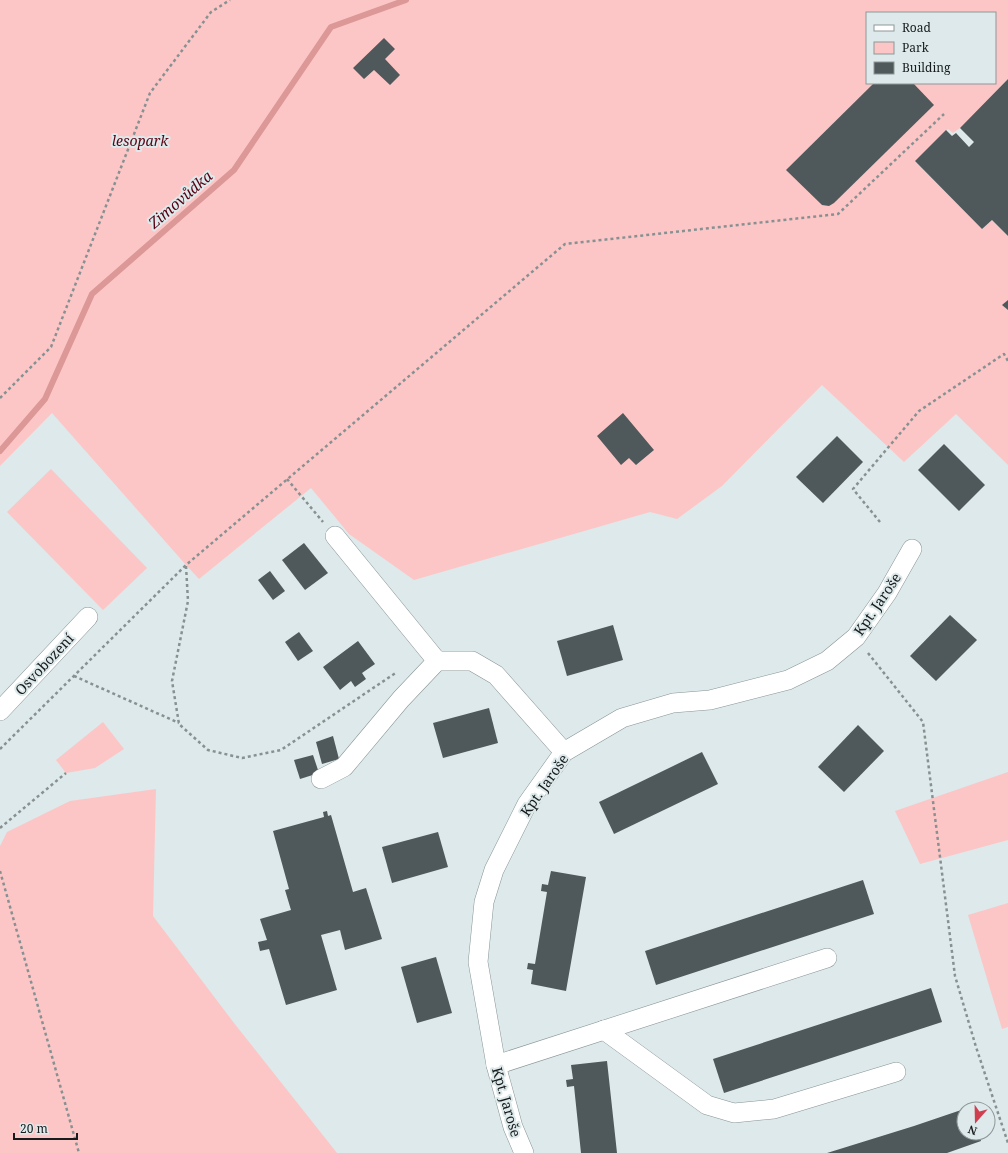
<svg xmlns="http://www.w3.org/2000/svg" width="1008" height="1153" font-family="'Noto Serif',serif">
<rect width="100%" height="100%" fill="#dde9ea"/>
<!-- green -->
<g fill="#fdc6c6" fill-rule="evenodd">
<path d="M0,0H1008V79L960,128L953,133L948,129L915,161L982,229L992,220L1008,236V465L956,414L904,462L822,385L722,486L677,519L650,512L414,580L349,534L311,488L199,579L186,565L52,413L0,466ZM867,13H995V83H867Z"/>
<polygon points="51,469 147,568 103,610 7,512"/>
<polygon points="103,722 124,749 95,768 66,773 56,760"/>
<polygon points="1008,772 1008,840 920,864 895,811"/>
<polygon points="156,789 153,916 234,1023 337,1153 0,1153 0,846 7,832 70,801"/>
<polygon points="1008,903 1008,1027 1002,1029 968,915"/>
</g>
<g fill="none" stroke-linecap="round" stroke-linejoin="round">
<!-- stream -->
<polyline stroke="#dc9797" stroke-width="6" points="0,451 45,399 92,294 234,170 331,27 406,0"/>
</g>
<!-- building -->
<g fill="#4f585a">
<polygon points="384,38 395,49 385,59 400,75 390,85 374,70 364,79 353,68"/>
<polygon points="1008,79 1008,236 992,220 982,229 915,161 946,130 952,136 956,133 969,147 974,142 960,128"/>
<polygon points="874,83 913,83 934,105 834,203 829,206 822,205 786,170"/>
<polygon points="1008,300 1008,310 1002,305"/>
<polygon points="623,413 654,450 636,465 629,458 621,465 597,436"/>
<polygon points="837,436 863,462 823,503 796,477"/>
<polygon points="944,444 985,485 959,511 918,470"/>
<polygon points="304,543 328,573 305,590 282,560"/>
<polygon points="270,571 285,591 273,600 258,580"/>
<polygon points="950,615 977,640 936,681 910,656"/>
<polygon points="613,625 623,660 567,676 557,641"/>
<polygon points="299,632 313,651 298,661 285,642"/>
<polygon points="358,641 375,664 362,673 366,679 355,687 351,681 340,690 323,667"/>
<polygon points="489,708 498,743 443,758 433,723"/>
<polygon points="858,725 884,751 844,792 818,767"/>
<polygon points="333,736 339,759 322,764 316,742"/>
<polygon points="702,752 718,784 614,834 599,802"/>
<polygon points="313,755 319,773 300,779 294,760"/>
<polygon points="327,811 328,816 331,815 353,892 366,888 382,939 345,950 340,930 321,935 337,990 286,1005 269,949 260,951 258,942 267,940 260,919 291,910 285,890 289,889 273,831 324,817 323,812"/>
<polygon points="438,832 448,867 392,883 382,847"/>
<polygon points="551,871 586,877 566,991 531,984 533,970 527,969 528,963 535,964 547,892 541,891 542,884 548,885"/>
<polygon points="863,880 874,914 656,985 645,951"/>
<polygon points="436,957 452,1013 417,1023 401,967"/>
<polygon points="931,988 942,1022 724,1093 713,1059"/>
<polygon points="607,1061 617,1153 581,1153 574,1086 567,1087 566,1080 573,1079 571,1065"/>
<polygon points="970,1107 971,1109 964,1109 964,1133 979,1133 981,1141 947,1153 827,1153 914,1126"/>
</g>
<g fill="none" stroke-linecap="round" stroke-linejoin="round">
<defs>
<g id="street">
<polyline points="335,536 437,661"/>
<polyline points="0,711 88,617"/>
<polyline points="321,779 344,767 401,699 437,661 472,661 496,675 564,752"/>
<polyline points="604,1030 707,1105 734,1113 774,1109 896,1072"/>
<polyline points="496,1065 827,958"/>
<polyline points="524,1153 513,1127 496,1065 478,962 484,902 494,870 527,804 564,752 622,718 673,703 710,700 788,680 827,661 856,637 887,593 912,549"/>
</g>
</defs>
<!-- street casing -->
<use href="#street" stroke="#899495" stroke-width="20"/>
<!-- path -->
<g stroke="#889192" stroke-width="2.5" stroke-dasharray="3 3" stroke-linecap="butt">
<polyline points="0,398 51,347 150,93 211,12 230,0"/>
<polyline points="287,479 323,522"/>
<polyline points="880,522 853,489 919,411 1004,354 1008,361"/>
<polyline points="186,566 188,601 172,681 179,724 208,750 242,758 281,750 397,672"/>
<polyline points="868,653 923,722 955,976 976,1047 1008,1143"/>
<polyline points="74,676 179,723"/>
<polyline points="0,749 186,565 565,244 838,214 944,114"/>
<polyline points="0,828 66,773"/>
<polyline points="0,871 79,1153"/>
</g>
<!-- street -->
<use href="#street" stroke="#fff" stroke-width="19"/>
</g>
<g text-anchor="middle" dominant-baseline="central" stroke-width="4" stroke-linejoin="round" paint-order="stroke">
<!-- park labels -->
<g font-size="14" font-style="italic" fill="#590415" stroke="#dde9ea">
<text x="140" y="140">lesopark</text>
</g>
<!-- street labels -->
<g font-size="14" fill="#171b1c" stroke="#dde9ea">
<text transform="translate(877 604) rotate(-56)">Kpt. Jaroše</text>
<text transform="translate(44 664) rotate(-47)">Osvobození</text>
<text transform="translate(544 785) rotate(-55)">Kpt. Jaroše</text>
<text transform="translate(507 1102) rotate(74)">Kpt. Jaroše</text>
</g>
<!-- water labels -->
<g font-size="15" font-style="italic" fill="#550012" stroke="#dde9ea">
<text transform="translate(180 199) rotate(-41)">Zimovůdka</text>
</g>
</g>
<!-- legend -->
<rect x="866" y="12" width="130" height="72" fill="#dde9ea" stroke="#8e9798"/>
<rect x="874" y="25" width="20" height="6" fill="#ffffff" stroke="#8e9798"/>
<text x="902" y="32" font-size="12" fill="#171b1c">Road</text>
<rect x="874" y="42" width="20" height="12" fill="#fdc6c6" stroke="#8e9798"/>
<text x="902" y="52" font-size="12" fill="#171b1c">Park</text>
<rect x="874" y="62" width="20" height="12" fill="#4f585a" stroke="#8e9798"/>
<text x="902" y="72" font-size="12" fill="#171b1c">Building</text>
<!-- north arrow -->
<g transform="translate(976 1121) rotate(200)"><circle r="19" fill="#dde9ea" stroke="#8e9798"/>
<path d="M0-3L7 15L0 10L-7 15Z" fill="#d03f4f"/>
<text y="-6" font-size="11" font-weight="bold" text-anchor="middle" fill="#171b1c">N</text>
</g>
<!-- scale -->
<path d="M14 1133v6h63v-6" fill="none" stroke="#171b1c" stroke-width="2"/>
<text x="20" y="1133" font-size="12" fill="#171b1c" stroke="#dde9ea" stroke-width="3" paint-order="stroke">20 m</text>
</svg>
